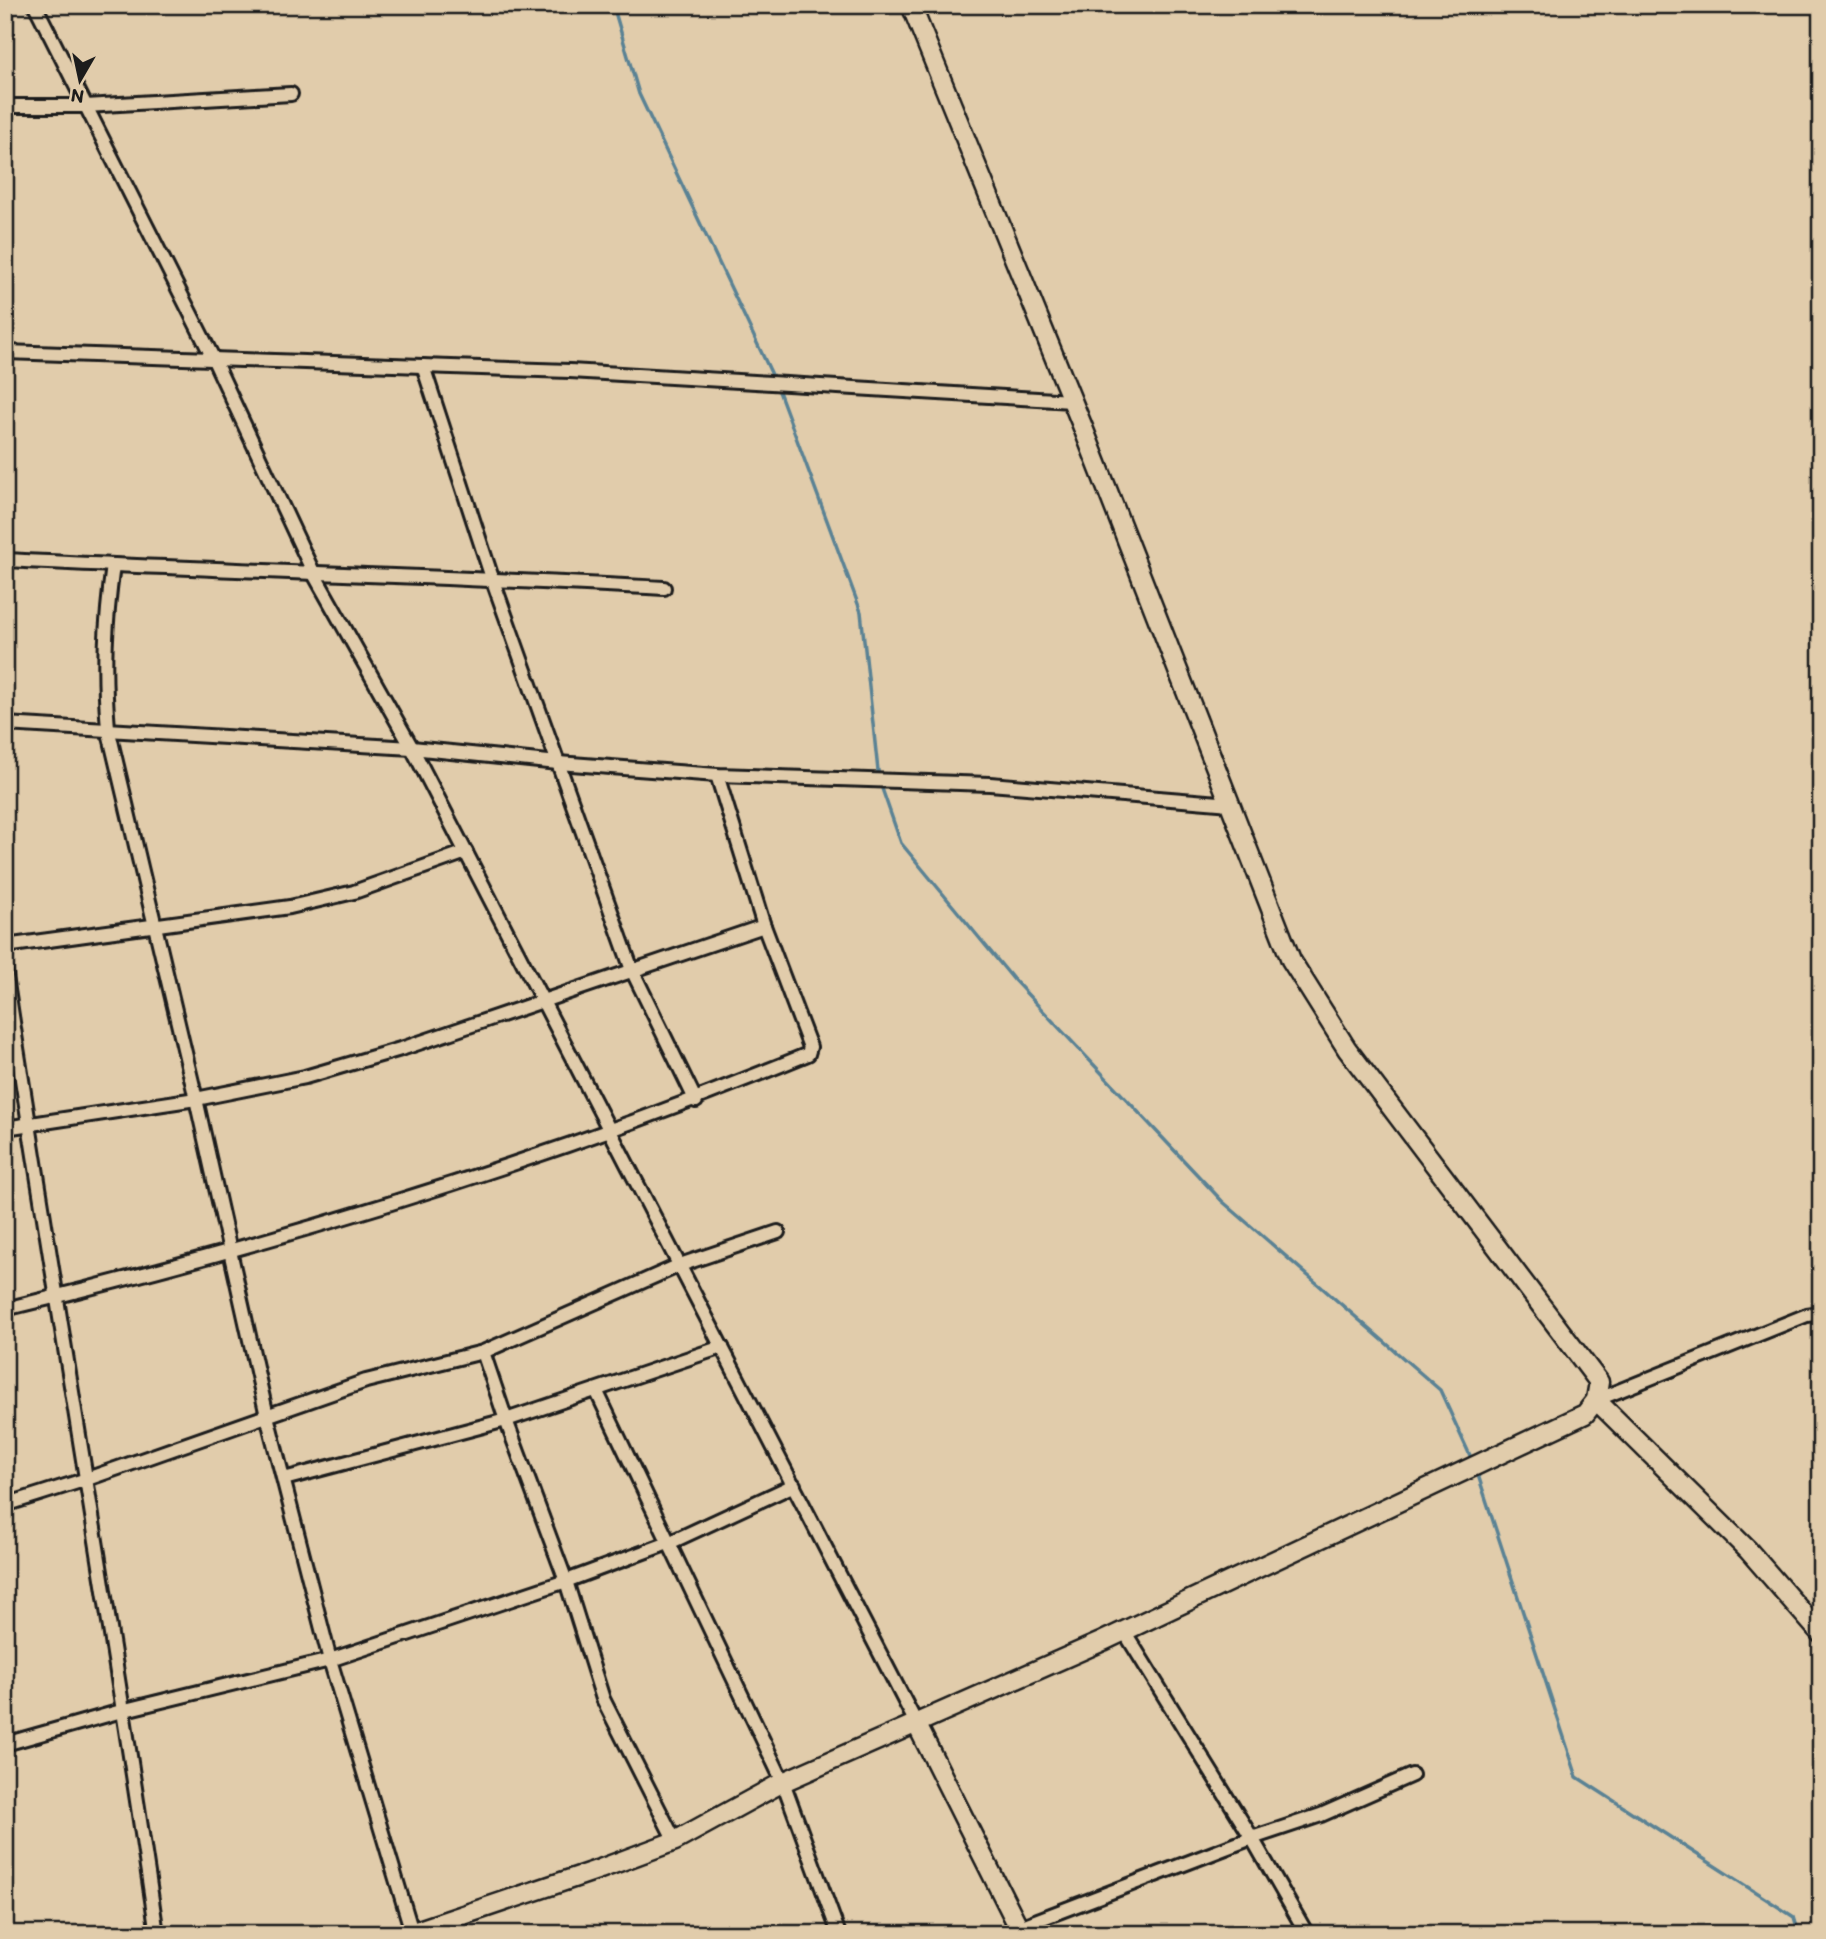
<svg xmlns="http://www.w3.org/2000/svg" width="1826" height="1939" font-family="Itim,sans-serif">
<rect width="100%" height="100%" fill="#e1ccab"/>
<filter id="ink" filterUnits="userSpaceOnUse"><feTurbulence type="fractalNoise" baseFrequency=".0143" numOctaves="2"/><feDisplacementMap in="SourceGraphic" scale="14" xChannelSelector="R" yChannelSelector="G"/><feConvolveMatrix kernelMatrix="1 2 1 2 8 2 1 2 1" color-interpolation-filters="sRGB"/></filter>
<g filter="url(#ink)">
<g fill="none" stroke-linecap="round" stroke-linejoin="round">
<!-- stream -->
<g stroke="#5a8294" stroke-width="3.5">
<polyline points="613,5 639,94 774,379"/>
<polyline points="777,386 861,612 879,780 901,843 1014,980 1222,1201 1440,1390 1473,1462"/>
<polyline points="1477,1472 1577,1777 1794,1917 1799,1934"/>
</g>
<defs>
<g id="street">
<polyline points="35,5 213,358 314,574 412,748 916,1723"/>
<polyline points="5,106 86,106 291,94"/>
<polyline points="5,352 570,371 1072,401"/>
<polyline points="423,366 492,578 632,970 696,1101"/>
<path d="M5,560C225,571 444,576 664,588"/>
<path d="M113,565C105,624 103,669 108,728L196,1099L267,1416L330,1660L412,1932"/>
<polyline points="5,724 412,748 558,763 717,775 990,784 1231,804"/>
<polyline points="5,946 290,907 354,892 466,852"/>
<path d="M5,970C54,1292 110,1612 157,1934"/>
<polyline points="5,1128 196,1099 305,1077 404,1048 764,926"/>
<path d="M5,1309C278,1243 548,1161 808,1054L810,1047L764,926L717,775"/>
<polyline points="483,1352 506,1420 566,1581 603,1699 675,1841"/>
<polyline points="596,1390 783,1782 839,1934"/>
<polyline points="1596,1400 1807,1315 1821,1313"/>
<polyline points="284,1479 506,1420 722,1347"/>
<polyline points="5,1505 87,1479 366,1381 483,1352 680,1265 778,1232"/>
<polyline points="1124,1631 1252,1838 1307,1934"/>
<polyline points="5,1744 125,1710 330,1660 566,1581 671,1542 794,1485"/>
<polyline points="1001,1934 1252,1838 1321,1815 1412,1775"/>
</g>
<g id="secondary">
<polyline points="1596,1400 1748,1550 1821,1634"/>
<polyline points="916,1723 1022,1934"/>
<polyline points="407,1934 600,1869 675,1841 783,1782 1103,1641 1585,1414 1596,1400 1599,1382 1347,1049 1291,960 1082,425 911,5"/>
</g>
</defs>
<!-- street casing -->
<use href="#street" stroke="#1c1c1c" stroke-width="18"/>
<!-- secondary casing -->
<use href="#secondary" stroke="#1c1c1c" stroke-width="23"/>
<!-- street -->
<use href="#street" stroke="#e1ccab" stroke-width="12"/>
<!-- secondary -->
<use href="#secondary" stroke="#e1ccab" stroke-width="18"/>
</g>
</g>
<!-- margin -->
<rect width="1826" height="1939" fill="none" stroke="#e1ccab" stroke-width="28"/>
<rect x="14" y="14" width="1798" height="1911" fill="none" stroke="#1c1c1c" stroke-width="2.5" filter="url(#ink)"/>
<!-- north arrow -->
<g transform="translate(80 80) rotate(189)" stroke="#e1ccab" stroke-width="5" paint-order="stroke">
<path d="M0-5L12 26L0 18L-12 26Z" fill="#1c1c1c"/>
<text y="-10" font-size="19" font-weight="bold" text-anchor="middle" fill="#1c1c1c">N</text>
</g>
</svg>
